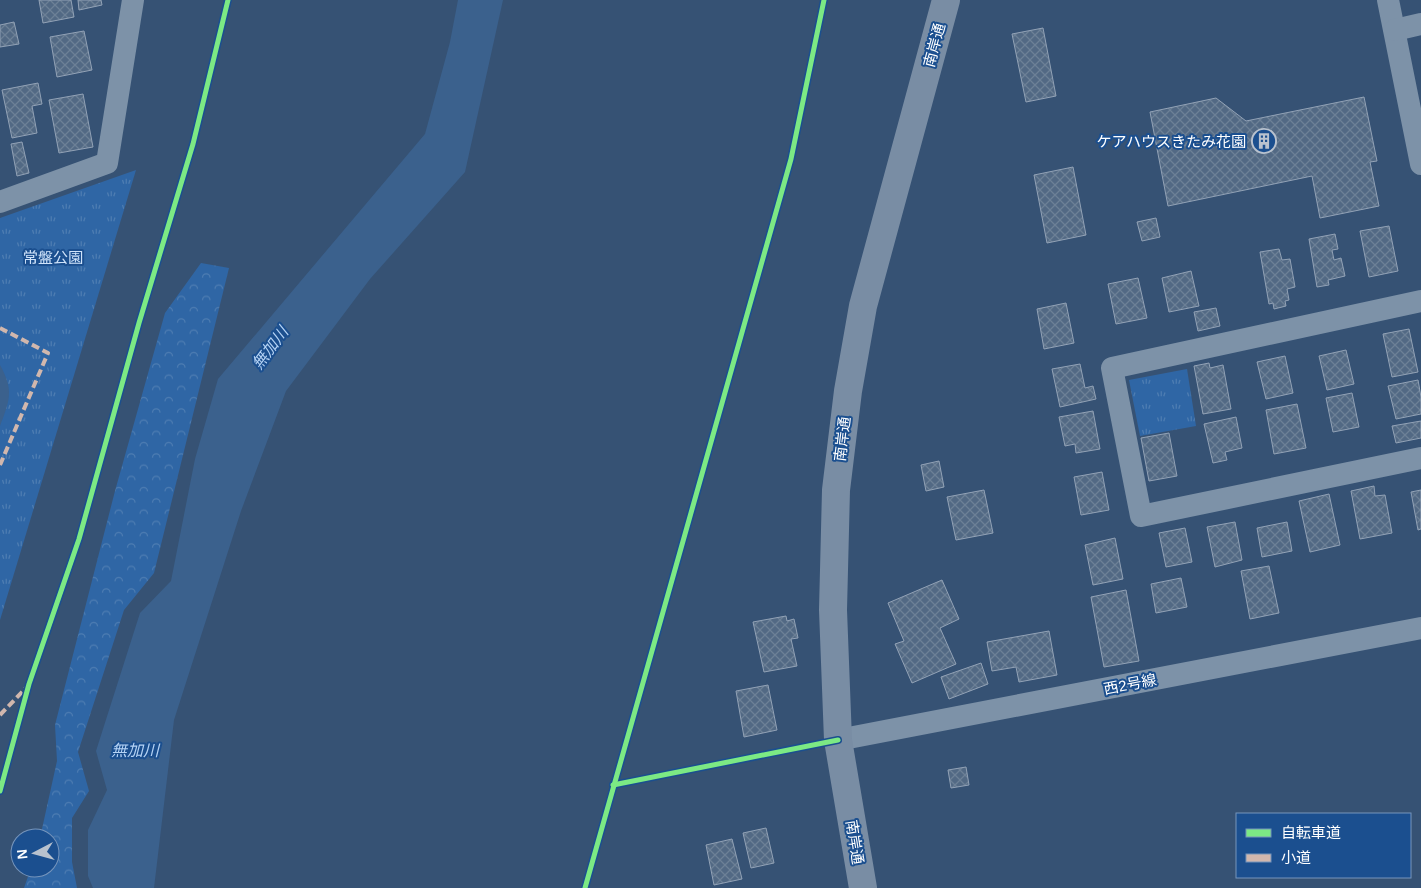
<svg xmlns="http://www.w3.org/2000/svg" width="1421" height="888" font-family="Helvetica,'Noto Sans JP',sans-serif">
<defs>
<pattern id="grass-tufts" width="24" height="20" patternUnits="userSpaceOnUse" patternTransform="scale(1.25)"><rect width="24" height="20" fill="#2f66a5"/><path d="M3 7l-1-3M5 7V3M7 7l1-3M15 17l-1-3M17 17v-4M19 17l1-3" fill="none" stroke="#4e7db2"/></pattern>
<pattern id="forest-crowns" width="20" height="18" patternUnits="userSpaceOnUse" patternTransform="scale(1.25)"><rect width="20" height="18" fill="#2f66a5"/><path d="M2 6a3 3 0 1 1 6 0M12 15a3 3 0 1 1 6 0" fill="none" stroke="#4e7db2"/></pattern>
<pattern id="building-cross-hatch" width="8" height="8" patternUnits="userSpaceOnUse" patternTransform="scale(1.25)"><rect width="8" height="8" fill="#526984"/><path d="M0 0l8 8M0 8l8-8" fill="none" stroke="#6c8096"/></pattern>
</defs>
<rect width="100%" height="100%" fill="#365274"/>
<!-- grass -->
<g fill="url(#grass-tufts)">
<polygon points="136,170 0,620 0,218"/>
<polygon points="1187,369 1196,426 1140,436 1129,380"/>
</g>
<!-- forest -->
<polygon fill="url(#forest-crowns)" points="201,263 229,268 154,573 124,610 78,752 89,791 72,818 72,862 77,888 24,888 31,868 50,868 50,838 40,838 57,761 55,725 115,491 165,313"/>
<!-- water -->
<g fill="#3b618d">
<polygon points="458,0 503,0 465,172 370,279 286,391 241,511 174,720 154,888 93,888 88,876 88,830 107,790 96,751 140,613 171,581 195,459 218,379 425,134 450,42"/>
<path d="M0,365C14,390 10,400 0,426Z"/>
</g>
<!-- building -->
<g fill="url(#building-cross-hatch)" stroke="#92a2b6">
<polygon points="39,0 71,0 74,17 43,23"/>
<polygon points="78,0 101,0 102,5 79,10"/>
<polygon points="14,22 19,44 0,47 0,25"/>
<polygon points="1043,28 1056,96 1026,102 1012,34"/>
<polygon points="84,31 92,70 57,77 50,37"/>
<polygon points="38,83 42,104 32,106 37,133 12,138 2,90"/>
<polygon points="83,94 93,147 59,153 49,100"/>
<polygon points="1364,97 1377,161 1370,162 1379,206 1320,218 1312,176 1168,206 1150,112 1216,98 1246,121"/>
<polygon points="22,142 29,173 17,176 11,144"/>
<polygon points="1073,167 1086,235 1047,243 1034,175"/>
<polygon points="1156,218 1160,237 1142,241 1137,222"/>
<polygon points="1389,226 1398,271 1369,277 1360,231"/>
<polygon points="1335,234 1338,249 1332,250 1334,260 1341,258 1345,276 1328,280 1329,285 1317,287 1309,239"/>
<polygon points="1279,249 1282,260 1290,259 1295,287 1287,289 1289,300 1285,301 1286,306 1274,309 1273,303 1269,304 1260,252"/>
<polygon points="1191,271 1199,306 1169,312 1162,278"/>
<polygon points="1138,278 1147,318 1116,324 1108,284"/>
<polygon points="1066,303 1074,343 1044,349 1037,309"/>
<polygon points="1216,308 1220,326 1198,331 1194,312"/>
<polygon points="1409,329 1418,372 1392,377 1383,334"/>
<polygon points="1346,350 1354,384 1327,390 1319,356"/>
<polygon points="1285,356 1293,393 1266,399 1257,362"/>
<polygon points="1209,363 1210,368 1223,365 1231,409 1203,414 1194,366"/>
<polygon points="1080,364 1085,388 1093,386 1096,399 1060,407 1052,369"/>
<polygon points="1418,380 1421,397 1421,414 1396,419 1388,386"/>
<polygon points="1352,393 1359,427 1333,432 1326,398"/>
<polygon points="1297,404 1306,448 1274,454 1266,410"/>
<polygon points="1093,411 1100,449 1076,453 1075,444 1065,446 1059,417"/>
<polygon points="1236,417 1242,448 1225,452 1227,460 1213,463 1204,424"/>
<polygon points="1421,421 1421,438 1396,443 1392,426"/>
<polygon points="1169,433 1177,476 1149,481 1141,438"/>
<polygon points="939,461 944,487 926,491 921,465"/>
<polygon points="1102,472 1109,510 1081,515 1074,477"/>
<polygon points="1374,486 1375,496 1385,495 1392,533 1360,539 1351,491"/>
<polygon points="984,490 993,533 956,540 947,497"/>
<polygon points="1421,490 1421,529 1418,530 1411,492"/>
<polygon points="1329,494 1340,545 1310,552 1299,501"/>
<polygon points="1235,522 1242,560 1215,567 1207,527"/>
<polygon points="1287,522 1292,551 1262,557 1257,528"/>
<polygon points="1185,528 1192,562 1166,567 1159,533"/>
<polygon points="1115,538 1123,579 1093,585 1085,545"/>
<polygon points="1269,566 1279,613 1250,619 1241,571"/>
<polygon points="1181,578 1187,607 1156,613 1151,584"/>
<polygon points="942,580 959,619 940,628 956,664 912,683 895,644 904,641 888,603"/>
<polygon points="1126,590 1139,661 1104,667 1091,597"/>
<polygon points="786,616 787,621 794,619 798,638 791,639 797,666 764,672 753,622"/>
<polygon points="1049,631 1057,675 1019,682 1016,667 992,671 987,642"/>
<polygon points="981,663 988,684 949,699 941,677"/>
<polygon points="768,685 777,730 744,737 736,691"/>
<polygon points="966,767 969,785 951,788 948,770"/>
<polygon points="766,828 774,863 751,868 743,833"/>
<polygon points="732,839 742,879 714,885 706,845"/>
</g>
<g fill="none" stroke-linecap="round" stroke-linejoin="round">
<!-- minor -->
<g stroke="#7d92a8" stroke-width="22">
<polyline points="1388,0 1421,164"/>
<polyline points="1395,30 1421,24"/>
<polyline points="0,202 107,163 133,0"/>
<polyline points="1421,301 1112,368 1141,516 1421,458"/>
<polyline points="838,740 1421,628"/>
</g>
<!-- secondary -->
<polyline stroke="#798da4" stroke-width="28" points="863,888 838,740 833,610 836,490 848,391 863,306 946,0"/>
<!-- quiet -->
<g stroke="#d1b7ad" stroke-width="4" stroke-dasharray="8 4" stroke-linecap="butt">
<polyline points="0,328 48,353 0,465"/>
<polyline points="0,715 26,688"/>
</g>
<defs>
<g id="cycleway">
<polyline points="613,785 838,740"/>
<polyline points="0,791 29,684 79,539 139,323 193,144 228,0"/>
<polyline points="585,888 791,159 824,0"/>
</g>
</defs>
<!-- cycleway casing -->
<use href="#cycleway" stroke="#1b4f8f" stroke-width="8"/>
<!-- cycleway -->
<use href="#cycleway" stroke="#7ce984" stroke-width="5"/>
</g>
<!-- icons -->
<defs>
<symbol id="building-ring" viewBox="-11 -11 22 22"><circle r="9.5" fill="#1b4f8f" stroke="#b9c2ce" stroke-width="1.5"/><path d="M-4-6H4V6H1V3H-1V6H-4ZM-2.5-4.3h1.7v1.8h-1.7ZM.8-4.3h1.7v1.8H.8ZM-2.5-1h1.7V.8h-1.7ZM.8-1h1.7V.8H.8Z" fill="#b9c2ce"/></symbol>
</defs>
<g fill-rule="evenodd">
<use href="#building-ring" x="1250" y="127" width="28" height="28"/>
</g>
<g text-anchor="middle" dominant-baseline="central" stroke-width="4" stroke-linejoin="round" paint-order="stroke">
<!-- street labels -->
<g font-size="15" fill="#fff" stroke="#1b4f8f">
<text transform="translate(934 45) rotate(-75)">南岸通</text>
<text transform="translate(842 439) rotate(-83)">南岸通</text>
<text transform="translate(1130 684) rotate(-11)">西2号線</text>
<text transform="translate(855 842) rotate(81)">南岸通</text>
</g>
<!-- poi labels -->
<g font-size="15" fill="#fff" stroke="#1b4f8f" text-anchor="end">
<text x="1246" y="141">ケアハウスきたみ花園</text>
</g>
<!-- park labels -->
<g font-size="15" fill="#cfe3fa" stroke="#1b4f8f">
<text x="53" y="257">常盤公園</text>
</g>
<!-- water labels -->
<g font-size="16" font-style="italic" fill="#b5d3f5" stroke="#1b4f8f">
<text transform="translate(270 348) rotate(-53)">無加川</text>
<text x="135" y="750">無加川</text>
</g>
</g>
<!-- legend -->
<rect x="1236" y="813" width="175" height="65" fill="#1b4f8f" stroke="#7695bc"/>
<rect x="1246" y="829" width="25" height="8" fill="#7ce984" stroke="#7695bc"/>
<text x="1281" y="838" font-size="15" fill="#ffffff">自転車道</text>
<rect x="1246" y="854" width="25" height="8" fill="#d1b7ad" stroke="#7695bc"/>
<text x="1281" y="863" font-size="15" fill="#ffffff">小道</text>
<!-- north arrow -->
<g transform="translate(35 853) rotate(264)"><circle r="24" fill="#1b4f8f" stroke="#7695bc"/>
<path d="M0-4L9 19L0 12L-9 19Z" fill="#b9c2ce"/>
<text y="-8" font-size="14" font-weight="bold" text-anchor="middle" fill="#ffffff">N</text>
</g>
</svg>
